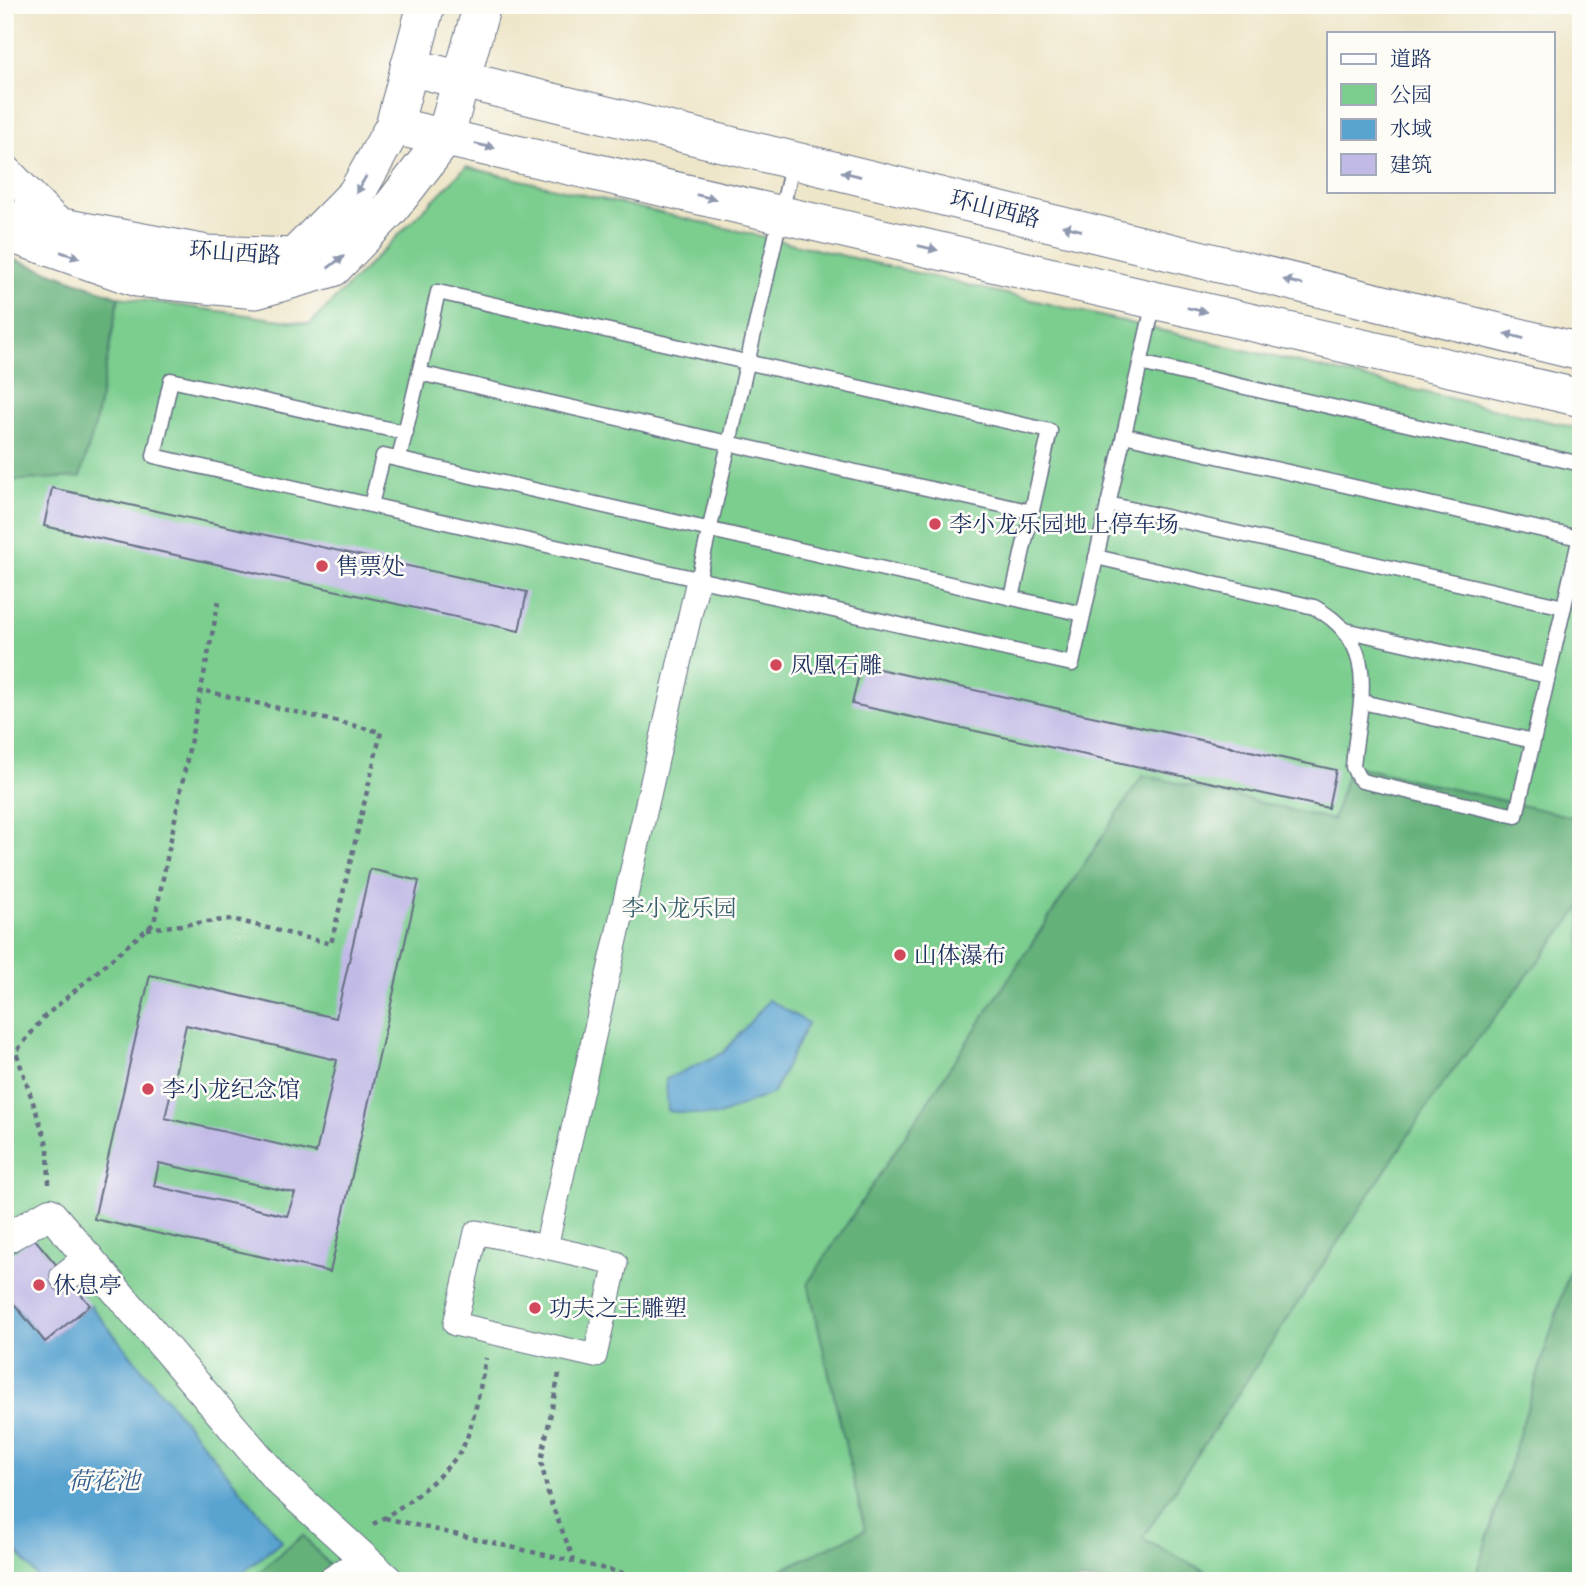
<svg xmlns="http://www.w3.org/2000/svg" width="1586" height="1586" font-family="Cardo,'Noto Serif SC',serif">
<rect width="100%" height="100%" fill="#fdfcf7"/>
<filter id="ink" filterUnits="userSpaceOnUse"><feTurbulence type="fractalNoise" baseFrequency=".0143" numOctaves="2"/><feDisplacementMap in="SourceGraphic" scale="14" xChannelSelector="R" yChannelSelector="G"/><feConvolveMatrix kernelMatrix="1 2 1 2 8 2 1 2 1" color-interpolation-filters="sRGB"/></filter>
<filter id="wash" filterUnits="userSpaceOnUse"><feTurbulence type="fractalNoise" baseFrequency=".00686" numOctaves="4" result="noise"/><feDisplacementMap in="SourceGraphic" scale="28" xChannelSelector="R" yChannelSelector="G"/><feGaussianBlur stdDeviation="1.57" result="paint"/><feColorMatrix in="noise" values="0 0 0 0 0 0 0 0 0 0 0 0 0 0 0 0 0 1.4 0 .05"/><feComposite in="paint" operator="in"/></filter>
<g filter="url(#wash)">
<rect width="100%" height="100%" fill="#eee6c9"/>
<!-- green -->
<polygon fill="#7cce8f" stroke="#4c7e76" stroke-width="2" points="466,167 1581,429 1581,1581 5,1581 5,256 119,297 310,324"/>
<!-- forest -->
<g fill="#65b17a" stroke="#40706c" stroke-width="2">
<polygon points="5,256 119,297 95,425 80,477 5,481"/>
<polygon points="1350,765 1581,819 1581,907 1441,1086 1142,1539 1225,1581 757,1581 865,1530 808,1283 1143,775 1333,820"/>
<polygon points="1581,1234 1581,1581 1474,1581"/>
<polygon points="303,1535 338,1576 350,1581 249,1581"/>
</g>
<!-- water -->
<g fill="#58a3d0" stroke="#3a6997" stroke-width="2">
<polygon points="769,1000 808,1023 773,1093 717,1116 668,1111 666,1079 723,1053"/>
<polygon points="5,1293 45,1341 90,1305 282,1541 232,1581 41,1581 5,1537"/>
</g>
<g id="blocks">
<!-- building -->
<g fill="#c1bae6" fill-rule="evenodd">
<polygon points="52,488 527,592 519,631 44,526"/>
<polygon points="861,665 1336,770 1328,808 852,704"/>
<path d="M370,869L419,881L330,1272L94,1219L150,975L336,1018ZM186,1025L337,1060L316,1153L165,1118ZM159,1163L295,1193L287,1216L154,1186Z"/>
<polygon points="33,1237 90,1305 45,1342 5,1293 5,1259"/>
</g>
</g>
</g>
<g filter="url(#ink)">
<use href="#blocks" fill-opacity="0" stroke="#656f83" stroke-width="2"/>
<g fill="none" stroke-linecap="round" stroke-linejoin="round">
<defs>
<g id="service">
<polyline points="1140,363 1581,464"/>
<polyline points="419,373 1032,512"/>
<polyline points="406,433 171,380 154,456 1072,664 1154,302"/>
<polyline points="1124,435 1579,538"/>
<polyline points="399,459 438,292 1050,431 1012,598"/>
<polyline points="1108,504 1564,607"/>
<polyline points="371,505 383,456 1083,614"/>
<path d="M1096,557L1314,607C1384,645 1358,703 1353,767L1358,777L1362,781L1516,816L1581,532"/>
<polyline points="698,580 793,161"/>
<polyline points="1345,630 1548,676"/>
<polyline points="1362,702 1533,741"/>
</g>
<polyline id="pedestrian" points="546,1247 616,1263 595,1356 455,1324 476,1232 546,1247 698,580"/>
<g id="minor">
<polyline points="5,169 61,226"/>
<polyline points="5,1239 50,1213 278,1480 389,1581"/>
<polyline points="65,1277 89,1258"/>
<polyline points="333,1581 365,1560"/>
</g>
<g id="tertiary">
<polyline points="409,67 1581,352"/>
<polyline points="394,126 1581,398"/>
<polyline points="28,215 62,227 207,254 294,257 356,194 394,126 426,5"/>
<polyline points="5,232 137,278 256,290 333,268 390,209 445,138 482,5"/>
</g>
</defs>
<!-- service casing -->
<use href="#service" stroke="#656f83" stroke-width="17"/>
<!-- pedestrian casing -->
<use href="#pedestrian" stroke="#656f83" stroke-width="25"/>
<!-- minor casing -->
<use href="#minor" stroke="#656f83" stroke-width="32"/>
<!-- tertiary casing -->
<use href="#tertiary" stroke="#656f83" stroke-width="39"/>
<!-- path -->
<g stroke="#656f83" stroke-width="4.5" stroke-dasharray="5 5" stroke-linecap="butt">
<polyline points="147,929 232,919 331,944 381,732 201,690"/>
<polyline points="49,1184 48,1147 16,1052 44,1017 154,923 219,600"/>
<polyline points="559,1374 541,1461 549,1498 574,1560"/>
<polyline points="385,1518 658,1581"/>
<path d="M373,1524C400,1510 443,1477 460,1452C473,1432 481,1382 486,1358"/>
</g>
<!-- service -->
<use href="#service" stroke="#fff" stroke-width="14"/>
<!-- pedestrian -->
<use href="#pedestrian" stroke="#fff" stroke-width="23"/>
<!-- minor -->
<use href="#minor" stroke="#fff" stroke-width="30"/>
<!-- tertiary -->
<use href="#tertiary" stroke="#fff" stroke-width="37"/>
</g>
<!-- one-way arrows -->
<defs><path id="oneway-solid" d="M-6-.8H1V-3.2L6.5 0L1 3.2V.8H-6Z" transform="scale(1.75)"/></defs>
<g fill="#8d97ae">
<use href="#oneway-solid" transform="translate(485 146) rotate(13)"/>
<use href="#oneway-solid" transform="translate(851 174) rotate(-166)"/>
<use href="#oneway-solid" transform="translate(361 185) rotate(120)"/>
<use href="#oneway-solid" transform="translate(706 197) rotate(13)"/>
<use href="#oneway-solid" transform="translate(1072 228) rotate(-166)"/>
<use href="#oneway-solid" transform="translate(928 248) rotate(13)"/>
<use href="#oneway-solid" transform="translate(70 255) rotate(19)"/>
<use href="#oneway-solid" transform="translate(336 262) rotate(-37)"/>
<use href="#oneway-solid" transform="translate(1293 282) rotate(-166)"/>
<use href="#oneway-solid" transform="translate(1197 310) rotate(13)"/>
<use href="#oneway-solid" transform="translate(1514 336) rotate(-166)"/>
</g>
</g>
<!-- markers -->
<g fill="#d1495b" stroke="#fdfcf7" stroke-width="2.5">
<circle cx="935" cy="524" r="7"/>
<circle cx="322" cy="566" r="7"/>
<circle cx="776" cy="665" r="7"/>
<circle cx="900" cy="955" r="7"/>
<circle cx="148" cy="1089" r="7"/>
<circle cx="39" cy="1285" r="7"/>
<circle cx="535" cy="1308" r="7"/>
</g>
<g text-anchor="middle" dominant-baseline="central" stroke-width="5" stroke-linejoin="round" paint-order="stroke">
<!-- street labels -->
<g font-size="23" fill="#1b2f5e" stroke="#fdfcf7">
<text transform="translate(995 209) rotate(14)">环山西路</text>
<text transform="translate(235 253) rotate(4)">环山西路</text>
</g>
<!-- poi labels -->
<g font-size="23" fill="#1b2f5e" stroke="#fdfcf7" text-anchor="start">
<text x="949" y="524">李小龙乐园地上停车场</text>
<text x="336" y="566">售票处</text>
<text x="790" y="665">凤凰石雕</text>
<text x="914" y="955">山体瀑布</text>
<text x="162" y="1089">李小龙纪念馆</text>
<text x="53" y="1285">休息亭</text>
<text x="549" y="1308">功夫之王雕塑</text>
</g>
<!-- park labels -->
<g font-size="23" fill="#385f6d" stroke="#fdfcf7">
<text x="679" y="908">李小龙乐园</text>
</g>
<!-- water labels -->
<g font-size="24" font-style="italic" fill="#335d8c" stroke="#fdfcf7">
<text x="104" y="1481">荷花池</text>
</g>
</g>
<!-- margin -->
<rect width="1586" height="1586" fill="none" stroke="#fdfcf7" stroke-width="28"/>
<!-- legend -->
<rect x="1327" y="32" width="228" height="161" fill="#fdfcf7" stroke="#a3aaba" stroke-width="2"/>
<rect x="1341" y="54" width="35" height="10" fill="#ffffff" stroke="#a3aaba" stroke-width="2"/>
<text x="1390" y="66" font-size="21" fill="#1b2f5e">道路</text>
<rect x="1341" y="84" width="35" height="21" fill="#7cce8f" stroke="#a3aaba" stroke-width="2"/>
<text x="1390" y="102" font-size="21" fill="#1b2f5e">公园</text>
<rect x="1341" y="119" width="35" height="21" fill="#58a3d0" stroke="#a3aaba" stroke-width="2"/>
<text x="1390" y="136" font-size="21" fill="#1b2f5e">水域</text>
<rect x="1341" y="154" width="35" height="21" fill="#c1bae6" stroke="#a3aaba" stroke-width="2"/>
<text x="1390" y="172" font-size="21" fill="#1b2f5e">建筑</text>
</svg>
